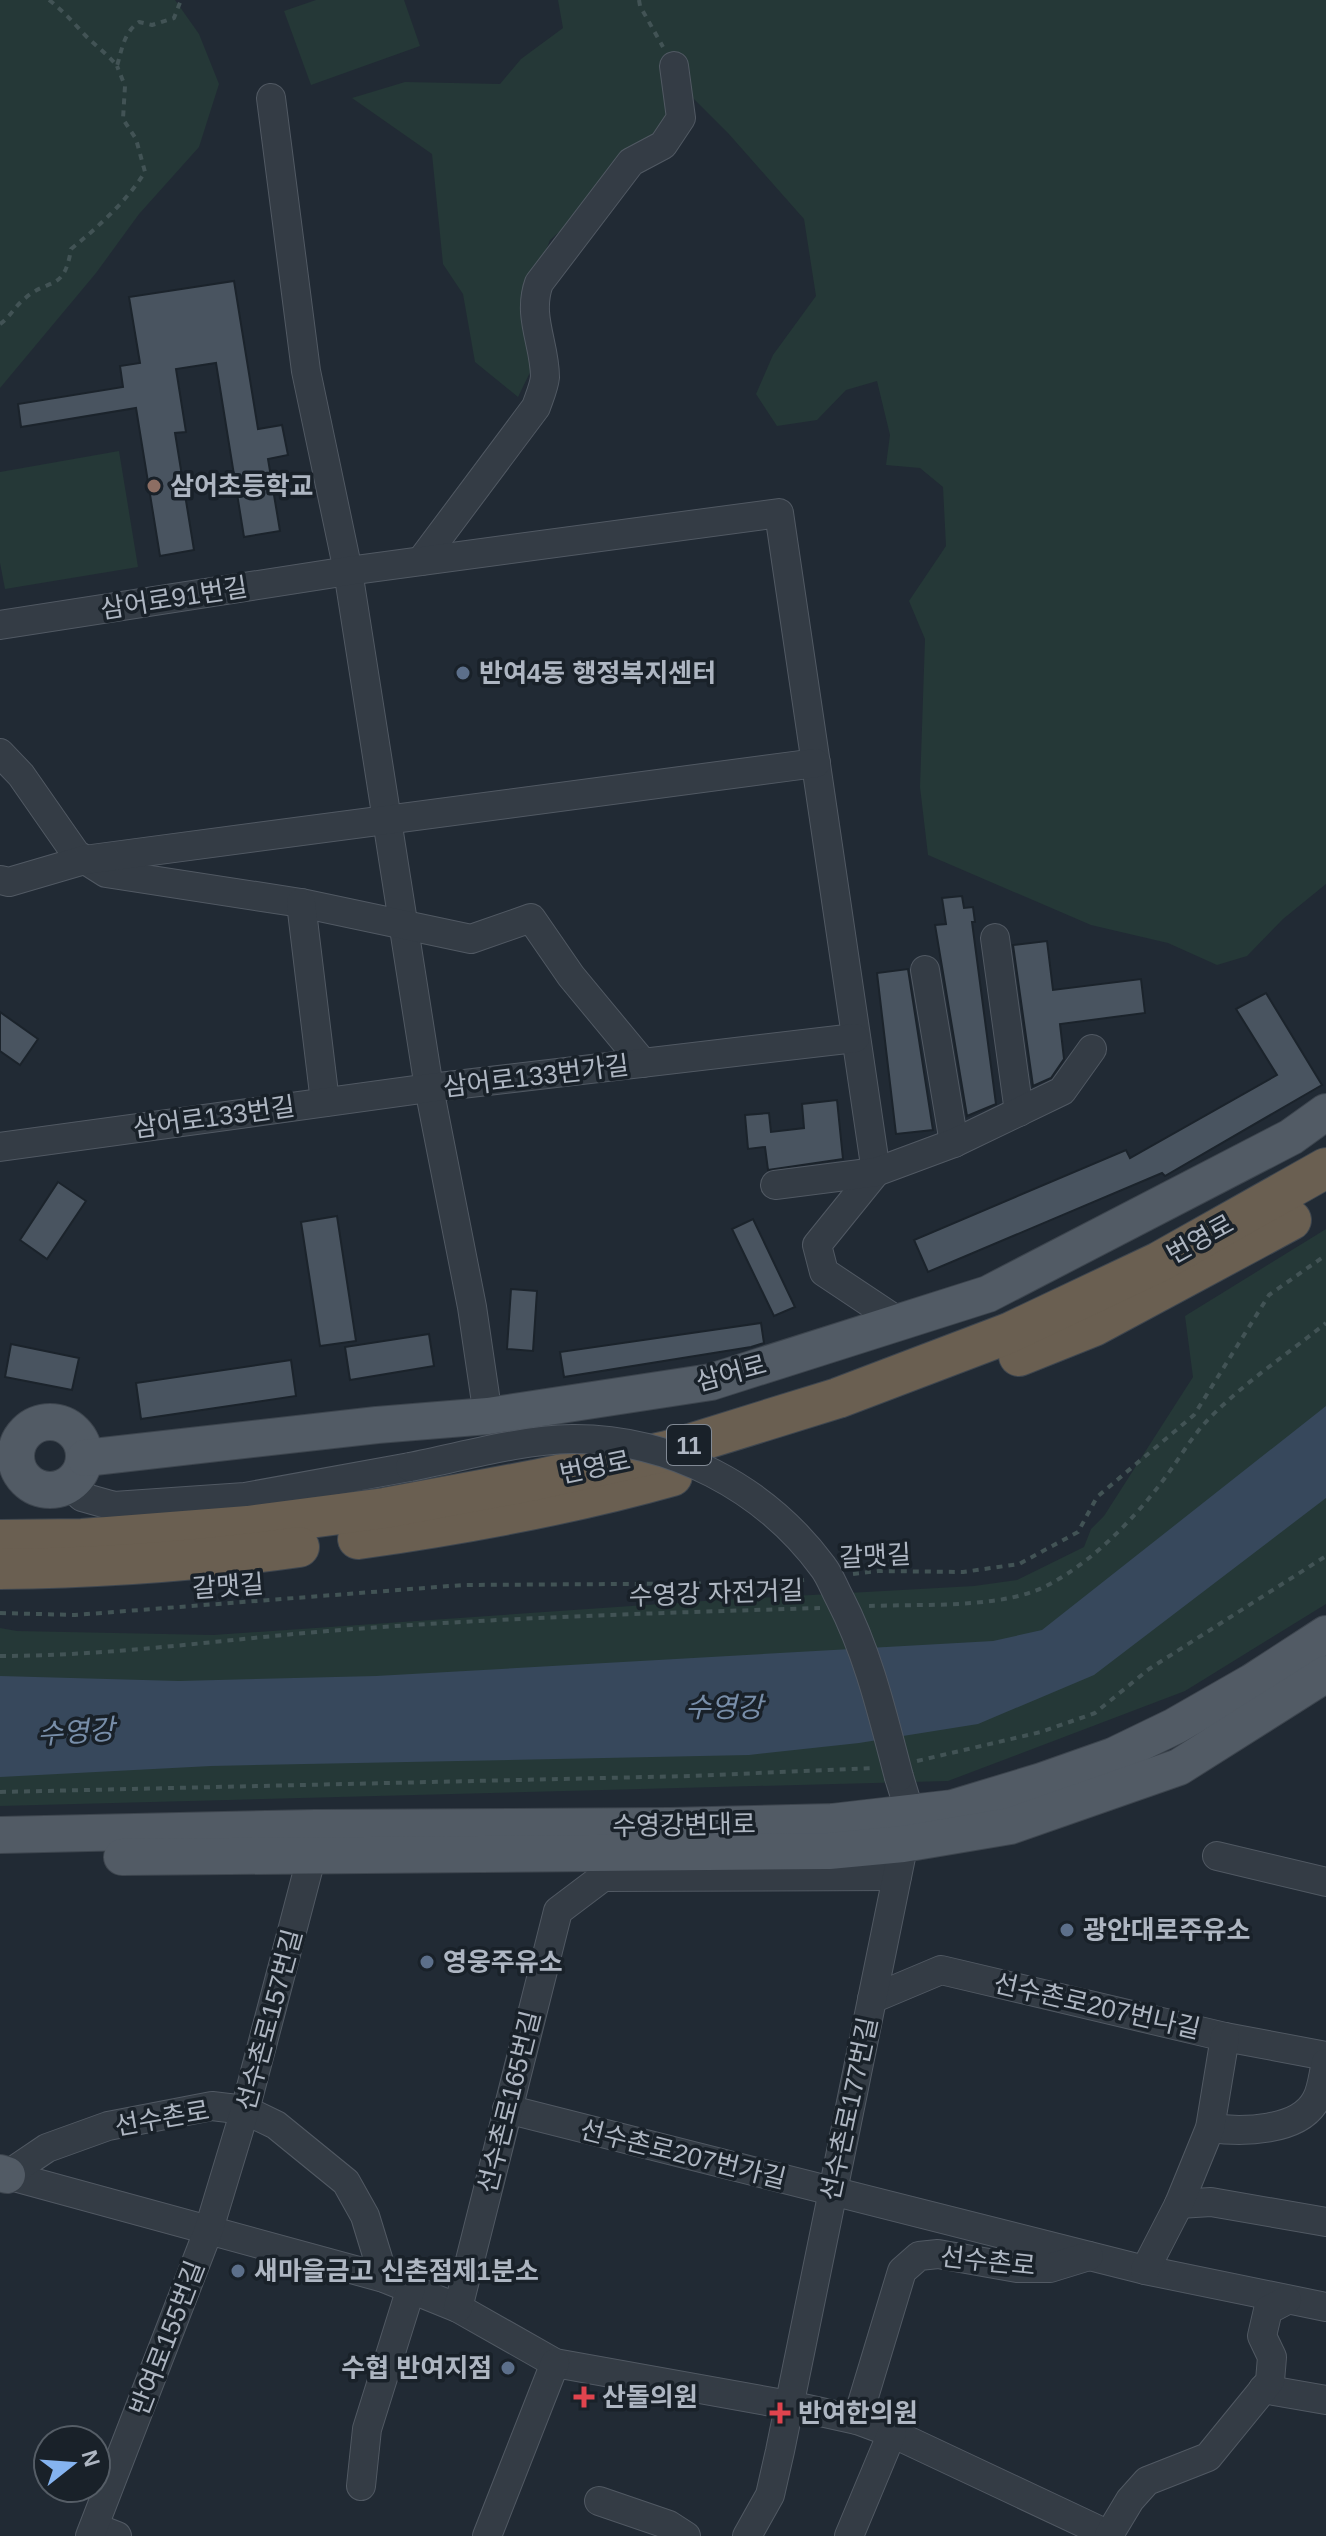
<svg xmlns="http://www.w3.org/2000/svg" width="1326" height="2536" font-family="Arial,'Noto Sans KR',sans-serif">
<rect width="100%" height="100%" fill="#212a34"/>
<!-- green -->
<g fill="#253837">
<polygon points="0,0 175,0 199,34 219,84 199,147 139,214 96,273 0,388"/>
<polygon points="316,0 404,0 420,46 311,85 284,11"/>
<polygon points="558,0 1326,0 1326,884 1283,919 1247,956 1217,965 1168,943 1091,925 928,855 920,787 925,639 909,601 946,546 943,487 920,468 886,465 890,435 877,381 846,390 817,420 777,426 756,394 773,355 816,296 804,219 728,133 687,92 632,168 550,240 526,301 537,358 518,397 475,362 463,294 443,264 432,154 352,98 405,82 500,84 521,59 563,28"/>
<polygon points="119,451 138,567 5,589 0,563 0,472"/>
<polygon points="1326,1229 1326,1604 1185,1691 948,1781 0,1806 0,1628 17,1631 213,1635 704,1601 974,1586 1017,1580 1084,1547 1091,1529 1104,1516 1193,1377 1185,1316"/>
</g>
<!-- water -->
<polygon fill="#37485c" points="1326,1406 1326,1498 1094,1675 978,1724 859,1743 749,1755 211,1766 0,1777 0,1676 179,1681 376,1676 993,1641 1042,1630"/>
<!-- building -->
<g fill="#495460" stroke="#1b232b" stroke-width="2">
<polygon points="234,281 258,429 282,425 288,455 268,459 280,531 244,537 216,363 176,369 186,432 175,433 194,550 160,556 136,408 21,427 18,404 123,387 120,366 140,363 129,297"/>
<polygon points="962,896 964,908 973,907 975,922 972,922 996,1104 967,1116 935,925 946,924 942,898"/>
<polygon points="1047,941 1053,990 1141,979 1145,1013 1060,1024 1064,1059 1051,1078 1033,1086 1013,945"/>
<polygon points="908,969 933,1130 896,1134 877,973"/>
<polygon points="1266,993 1322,1085 1165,1176 1162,1173 928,1272 914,1240 1126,1150 1130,1158 1277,1075 1236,1009"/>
<polygon points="0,1012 38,1039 20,1065 0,1051"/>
<polygon points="837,1100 843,1159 768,1170 765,1147 748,1149 745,1115 769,1113 771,1132 804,1128 802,1104"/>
<polygon points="58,1182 86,1201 47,1259 20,1240"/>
<polygon points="337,1216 356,1341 320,1346 301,1222"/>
<polygon points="753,1219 795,1307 774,1316 732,1229"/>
<polygon points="511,1289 537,1291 533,1351 507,1349"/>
<polygon points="761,1323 764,1343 751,1347 564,1377 560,1352"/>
<polygon points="429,1334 434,1366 350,1380 345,1347"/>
<polygon points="11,1344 79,1358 72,1390 5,1377"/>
<polygon points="291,1360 296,1396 141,1419 136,1383"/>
</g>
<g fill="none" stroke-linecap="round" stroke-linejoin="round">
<defs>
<g id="minor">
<polyline points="271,98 306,371 348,571 429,1088 472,1307 488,1416"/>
<path d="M421,561L536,407C539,398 544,387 545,377C545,344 527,316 539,283L631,162L663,145L681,118L674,66"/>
<polyline points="0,625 348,571 779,513 876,1172 817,1245 824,1272 899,1322"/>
<polyline points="0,753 21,775 76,854 106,873 301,903 471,939 531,918 571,976 643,1063"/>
<polyline points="0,880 9,882 84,860 816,763"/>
<polyline points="301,903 325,1102"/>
<polyline points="995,938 1019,1112"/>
<polyline points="925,970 954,1143"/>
<polyline points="0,1147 429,1088 855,1038"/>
<polyline points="775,1185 876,1172 954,1143 1062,1091 1092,1049"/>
<polyline points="69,1485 82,1497 114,1506 245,1497 410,1467"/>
<polyline points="1217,1856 1326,1882"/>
<polyline points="872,1999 941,1970 1225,2037 1326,2056"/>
<polyline points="507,2109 1145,2270 1326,2307"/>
<path d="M1210,2128C1242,2132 1299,2132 1316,2100C1322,2090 1323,2074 1326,2063"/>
<polyline points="7,2175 384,2278 458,2308 555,2363 789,2405 857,2420 892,2433 1111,2536"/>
<polyline points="7,2175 47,2148 108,2126 212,2106 245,2110 276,2125 346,2182 365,2216 384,2278"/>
<polyline points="1179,2204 1211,2202 1326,2222"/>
<polyline points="1145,2270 1179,2204 1210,2128 1225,2037"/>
<polyline points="458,2308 558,1911 603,1877 897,1876"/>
<polyline points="1263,2389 1326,2400"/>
<polyline points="857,2420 902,2271 919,2256 938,2254 1017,2268 1050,2268 1089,2256"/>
<polyline points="361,2486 367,2429 411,2288"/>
<polyline points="599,2501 669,2525 686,2536"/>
<polyline points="94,2527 117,2536"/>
<polyline points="1109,2535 1130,2500 1147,2481 1208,2457 1270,2381 1272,2357 1262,2336 1268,2310 1287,2300"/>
<polyline points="90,2536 209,2229 245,2110 312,1855"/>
<polyline points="487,2536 555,2363"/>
<polyline points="747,2536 770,2495 780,2451 910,1813 899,1777"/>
<polyline points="849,2536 892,2433"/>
</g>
<g id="major">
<circle cx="50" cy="1456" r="34"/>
<polyline points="85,1458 377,1425 488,1416 711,1382 988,1294 1291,1137 1326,1112"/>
<polyline points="0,1835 315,1828 669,1826 832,1822 953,1808 1042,1781 1113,1756 1175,1726 1252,1682 1326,1634"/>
<polyline points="122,1857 829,1851 903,1844 1010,1826 1179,1767 1326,1674"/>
<polyline points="0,2173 7,2175"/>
</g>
<g id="highway">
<polyline points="1019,1356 1094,1326 1291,1220"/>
<path d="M358,1539C464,1524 569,1505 672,1476"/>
<polyline points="0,1540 82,1539 248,1526 385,1508 535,1480 667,1451 838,1398 1009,1333 1159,1262 1326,1168"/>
<path d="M0,1569C100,1568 200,1561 299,1547"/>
</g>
</defs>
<!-- minor casing -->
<use href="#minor" stroke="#515963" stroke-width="30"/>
<!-- major casing -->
<use href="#major" stroke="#3d454e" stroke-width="38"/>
<!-- highway casing -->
<use href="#highway" stroke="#3e464f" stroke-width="42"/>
<!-- path -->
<g stroke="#425355" stroke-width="4" stroke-dasharray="6 6" stroke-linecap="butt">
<path d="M49,0C62,10 72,21 83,33C94,45 107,53 117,66C122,49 124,32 139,22L152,25L174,18L181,0"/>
<polyline points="639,0 640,6 663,47"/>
<path d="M0,324C9,318 14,308 22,301C48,276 64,294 71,249C98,227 126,202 145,172L136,139L123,119L125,86L117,66"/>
<polyline points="853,1574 878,1571 963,1572 1019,1564 1078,1532 1097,1497 1194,1415 1269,1295 1326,1255"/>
<path d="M869,1606C918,1604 986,1608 1032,1592C1079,1575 1131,1523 1161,1483C1176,1464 1188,1442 1204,1424C1239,1386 1285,1356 1326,1323"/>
<polyline points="0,1613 75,1615 463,1585 779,1583 804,1580"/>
<path d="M0,1656C109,1656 219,1640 328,1631C491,1618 655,1613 820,1608"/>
<polyline points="917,1761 1041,1732 1095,1713 1149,1669 1326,1556"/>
<polyline points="0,1792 690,1776 873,1768"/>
</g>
<!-- minor -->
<use href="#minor" stroke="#343c45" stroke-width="28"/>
<!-- major -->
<use href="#major" stroke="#525b65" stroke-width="36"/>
<!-- highway -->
<use href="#highway" stroke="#6a5f51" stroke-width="40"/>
<defs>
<path id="minor-bridge" d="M410,1467C462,1457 518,1440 572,1439C670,1438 765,1488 823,1567C830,1576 834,1588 840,1599C869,1655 883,1717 899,1777"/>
</defs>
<!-- minor-bridge casing -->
<use href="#minor-bridge" stroke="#515963" stroke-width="30" stroke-linecap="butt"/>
<!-- minor-bridge -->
<use href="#minor-bridge" stroke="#343c45" stroke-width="28"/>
</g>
<!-- markers -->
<circle fill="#8d6e63" stroke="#192129" stroke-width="3" cx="154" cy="486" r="8"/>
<g fill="#5c6f8a" stroke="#192129" stroke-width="3">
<circle cx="463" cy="673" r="8"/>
<circle cx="1067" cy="1930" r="8"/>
<circle cx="427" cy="1962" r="8"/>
<circle cx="238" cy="2271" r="8"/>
<circle cx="508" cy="2368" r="8"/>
</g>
<g fill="#e0444e" stroke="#192129" stroke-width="3">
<path d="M580 2385h8v8h8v8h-8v8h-8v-8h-8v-8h8z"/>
<path d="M776 2401h8v8h8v8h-8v8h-8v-8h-8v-8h8z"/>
</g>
<g text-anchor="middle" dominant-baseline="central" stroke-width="7" stroke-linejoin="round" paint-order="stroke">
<!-- shield labels -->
<rect fill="#192129" stroke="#818994" stroke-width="2" x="667" y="1425" width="44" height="40" rx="6"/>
<g font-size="24" font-weight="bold" fill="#aeb6c2">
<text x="689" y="1445">11</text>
</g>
<!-- poi labels -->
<g font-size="26" font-weight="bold" fill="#aeb6c2" stroke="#192129" text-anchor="start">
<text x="170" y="486">삼어초등학교</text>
<text x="479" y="673">반여4동 행정복지센터</text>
<text x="1083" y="1930">광안대로주유소</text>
<text x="443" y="1962">영웅주유소</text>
<text x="254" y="2271">새마을금고 신촌점제1분소</text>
<text x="492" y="2368" text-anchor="end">수협 반여지점</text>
<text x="602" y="2397">산돌의원</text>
<text x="798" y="2413">반여한의원</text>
</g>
<!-- street labels -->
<g font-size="26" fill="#aeb6c2" stroke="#192129">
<text transform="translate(174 598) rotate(-9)">삼어로91번길</text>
<text transform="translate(536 1076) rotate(-7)">삼어로133번가길</text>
<text transform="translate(214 1117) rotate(-8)">삼어로133번길</text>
<text transform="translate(1200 1239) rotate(-29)">번영로</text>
<text transform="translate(731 1373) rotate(-15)">삼어로</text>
<text transform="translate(595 1467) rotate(-12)">번영로</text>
<text transform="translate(875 1556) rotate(-3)">갈맷길</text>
<text transform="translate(228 1586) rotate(-4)">갈맷길</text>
<text transform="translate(716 1593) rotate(-2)">수영강 자전거길</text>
<text transform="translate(684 1825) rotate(-1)">수영강변대로</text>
<text transform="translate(1097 2006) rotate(13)">선수촌로207번나길</text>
<text transform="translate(269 2020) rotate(-75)">선수촌로157번길</text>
<text transform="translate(509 2102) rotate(-76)">선수촌로165번길</text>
<text transform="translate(849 2109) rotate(-78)">선수촌로177번길</text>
<text transform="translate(162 2118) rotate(-10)">선수촌로</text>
<text transform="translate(683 2154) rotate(14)">선수촌로207번가길</text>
<text transform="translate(988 2261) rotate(6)">선수촌로</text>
<text transform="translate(167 2338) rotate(-69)">반여로155번길</text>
</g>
<!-- water labels -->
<g font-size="28" font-style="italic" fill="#788ea9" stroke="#192129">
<text x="724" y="1707">수영강</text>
<text transform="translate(76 1732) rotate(-4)">수영강</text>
</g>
</g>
<!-- north arrow -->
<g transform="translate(72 2464) rotate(73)"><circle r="38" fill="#192129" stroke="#555d66" stroke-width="2"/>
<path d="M0-6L14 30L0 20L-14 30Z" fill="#85b3ef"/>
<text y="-12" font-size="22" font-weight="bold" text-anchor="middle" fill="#aeb6c2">N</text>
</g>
</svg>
